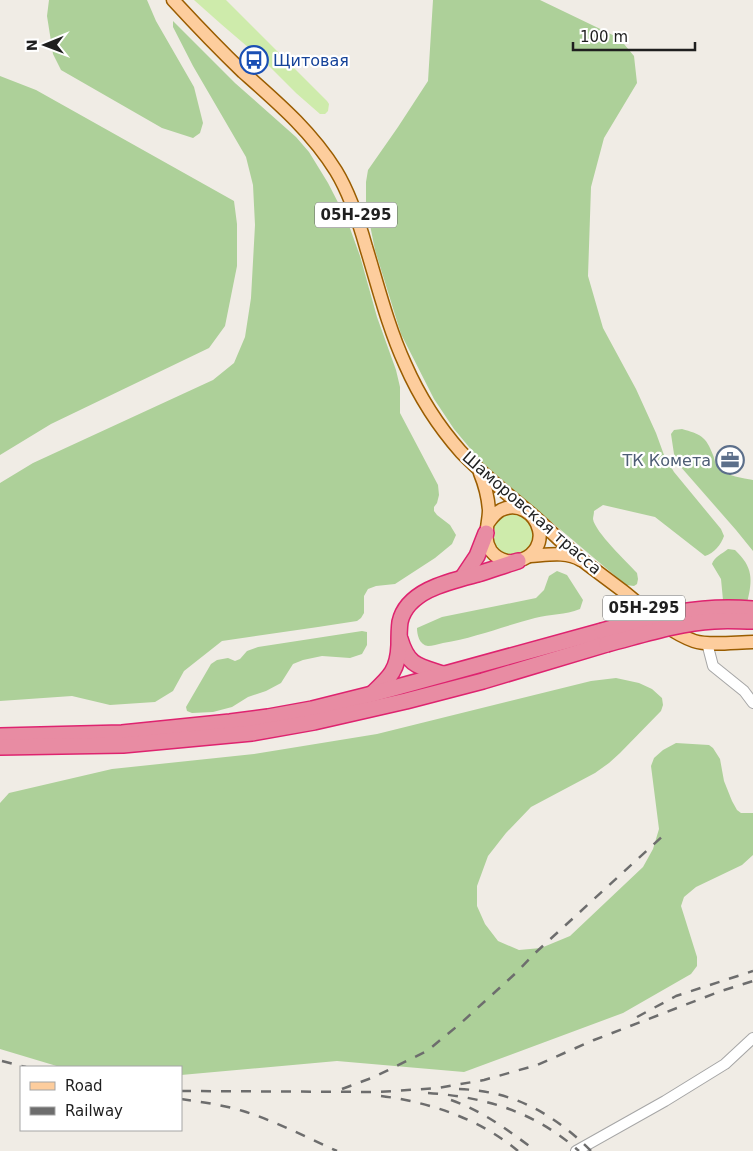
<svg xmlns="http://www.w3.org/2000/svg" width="753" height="1151" font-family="'DejaVu Sans',sans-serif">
<rect width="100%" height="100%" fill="#f0ece5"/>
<!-- grass -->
<g fill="#ceebab">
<polygon points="194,0 226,0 327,101 329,104 328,111 325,114 320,114 296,93 263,60 221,24"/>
<circle cx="513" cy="534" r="21"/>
</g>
<!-- forest -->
<g fill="#add099">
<polygon points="49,0 147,0 156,21 194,87 203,123 200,133 193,138 162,128 61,70 53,54 47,16"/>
<path d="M433,0H540L619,38L634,56L637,83L604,138L591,187L588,276L603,328L636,389L656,433L664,455L674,472L721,529L724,536C721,545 714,553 705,556L655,517L603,505L594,511C594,514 593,517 593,519C595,532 627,562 637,573L638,579L637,584L634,586L626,585L484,465L454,429L434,399L401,334L375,250L366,205V182L368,170L398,127L428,81Z"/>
<polygon points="173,21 235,83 296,137 309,152 328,183 347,220 360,256 377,317 396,370 400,387 400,413 438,485 439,495 437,503 434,507 434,511 437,515 450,525 456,535 452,544 435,558 395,584 376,586 368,589 364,596 364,613 361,618 357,621 318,627 222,641 184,671 173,691 155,702 110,705 72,696 0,701 0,483 33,463 213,380 234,363 245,337 251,298 255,225 253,185 246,157 193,66 173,27"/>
<polygon points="0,76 36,90 234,201 237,224 237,266 225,326 209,348 51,424 0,455"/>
<path d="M682,429C700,434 706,436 713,455C715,460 715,465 719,469C727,476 743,478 753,480V551L736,530L680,466L674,454L671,434L674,430Z"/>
<path d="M728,549L735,550C753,567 753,579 747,603H725L723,600L721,579L712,564C714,557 722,554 728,549Z"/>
<path d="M557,571L567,575L583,600L580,609C565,615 550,614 535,618C504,626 474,638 443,643C438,644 432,646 428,646C419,645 417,634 417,628L442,617L536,598L544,590L549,576Z"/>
<polygon points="362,631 367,632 367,645 362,654 350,658 322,656 303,660 293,664 281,683 266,691 248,697 232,707 213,712 192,713 187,711 186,707 211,664 217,660 228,658 235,661 240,659 247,651 258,647"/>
<polygon points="616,678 639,683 652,689 662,698 663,705 661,711 620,753 609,763 595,773 531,807 506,833 488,856 477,886 477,906 485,924 498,941 519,950 541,948 570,936 643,867 653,849 659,829 651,766 654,758 663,750 676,743 709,745 713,748 720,759 724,781 732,801 737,810 741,813 753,813 753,855 742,865 696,887 684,897 681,906 697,957 697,966 691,974 623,1013 464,1072 337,1061 181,1075 181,1067 60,1067 0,1049 0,803 9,793 112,769 254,754 377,734 591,681"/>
</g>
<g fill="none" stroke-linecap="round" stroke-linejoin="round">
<defs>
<g id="minor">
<polyline points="707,643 713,666 744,691 753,703"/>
<polyline points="576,1151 665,1101 725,1064 753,1038"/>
</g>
<g id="major">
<path d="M173,0C196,25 219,49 243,72C278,103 311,131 336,171C350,194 359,222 366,247C378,286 388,327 405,364C419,396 438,426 461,452C484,476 511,497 536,518C553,533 569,550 587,564C599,573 611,582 623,591C646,609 666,631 694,641C709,646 737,642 753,642"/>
<path d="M480,473C485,485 488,497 489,510C489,524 482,538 491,551C508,573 545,557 539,530C535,513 518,502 501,510C495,513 492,518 488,523"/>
<path d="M530,556C547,555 566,551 581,560"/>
</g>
<g id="highway">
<polyline points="463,577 477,556 486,533"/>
<path d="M400,639C408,666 418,666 443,674"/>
<path d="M373,693C390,677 398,670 399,645C399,637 399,629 400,622C407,590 451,581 478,574C491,570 505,565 518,561"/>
<polyline points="0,736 122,733 230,722 268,717 312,709 372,694 602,631"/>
<polyline points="0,747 123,745 252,733 314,722 406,701 483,681 607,644"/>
</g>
</defs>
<!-- minor casing -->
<use href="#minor" stroke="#a6a6a6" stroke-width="12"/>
<!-- major casing -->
<use href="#major" stroke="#9a5d00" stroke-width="15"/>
<!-- highway casing -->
<use href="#highway" stroke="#de236f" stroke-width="18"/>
<!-- minor -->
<use href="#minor" stroke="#fff" stroke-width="10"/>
<!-- major -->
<use href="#major" stroke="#fdcd9d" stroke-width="12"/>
<!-- highway -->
<use href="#highway" stroke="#e88ca3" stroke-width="15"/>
<!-- rail -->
<g stroke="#6d6d6d" stroke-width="2.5" stroke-dasharray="10 10" stroke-linecap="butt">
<polyline points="637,1017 676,996 753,971"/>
<polyline points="2,1061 26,1067"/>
<polyline points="342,1089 374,1077 427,1051 461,1023 517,972 534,954 665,834"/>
<path d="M459,1089C513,1091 553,1113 591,1151"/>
<polyline points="181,1091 378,1092 438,1088 484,1080 537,1065 594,1040 721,991 753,981"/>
<path d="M428,1093C486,1097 535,1112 579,1151"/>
<path d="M381,1096C429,1102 480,1119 518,1151"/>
<path d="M181,1099C202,1102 223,1105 243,1111C275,1121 306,1137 337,1151"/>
<path d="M451,1100C483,1111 509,1131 536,1151"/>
</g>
<defs>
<g id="highway-bridge">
<path d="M602,631C654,616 698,604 753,609"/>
<path d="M607,644C642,635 678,623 714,621C727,620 740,621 753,621"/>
</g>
</defs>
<!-- highway-bridge casing -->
<use href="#highway-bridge" stroke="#de236f" stroke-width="18" stroke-linecap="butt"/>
<!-- highway-bridge -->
<use href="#highway-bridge" stroke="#e88ca3" stroke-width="15"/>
</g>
<!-- icons -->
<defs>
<symbol id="bus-ring" viewBox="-11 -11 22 22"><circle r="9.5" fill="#fff" stroke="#1a4fb4" stroke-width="1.5"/><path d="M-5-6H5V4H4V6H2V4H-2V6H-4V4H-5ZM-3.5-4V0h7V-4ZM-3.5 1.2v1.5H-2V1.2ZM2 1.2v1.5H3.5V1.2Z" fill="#1a4fb4"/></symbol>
<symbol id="office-ring" viewBox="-11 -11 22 22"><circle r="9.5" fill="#fff" stroke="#5c6f8a" stroke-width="1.5"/><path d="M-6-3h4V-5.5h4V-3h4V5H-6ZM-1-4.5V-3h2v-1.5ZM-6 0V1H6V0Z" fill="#5c6f8a"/></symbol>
</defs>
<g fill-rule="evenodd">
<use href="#bus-ring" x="238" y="44" width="32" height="32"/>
<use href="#office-ring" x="714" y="444" width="32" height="32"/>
</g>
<g text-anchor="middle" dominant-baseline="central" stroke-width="4.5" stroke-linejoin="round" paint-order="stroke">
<!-- shield labels -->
<g fill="#fff" stroke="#626262" stroke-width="1">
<rect x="315" y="202.5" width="82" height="25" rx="4"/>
<rect x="603" y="595.5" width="82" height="25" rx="4"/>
</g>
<g font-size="15" font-weight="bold" fill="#1f1f1f">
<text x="356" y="215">05Н-295</text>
<text x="644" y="608">05Н-295</text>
</g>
<!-- transit labels -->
<g font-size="16" fill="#164399" stroke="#fff" text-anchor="start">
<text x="273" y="60">Щитовая</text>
</g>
<!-- service labels -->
<g font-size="16" fill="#4e5e75" stroke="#fff" text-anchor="end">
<text x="711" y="460">ТК Комета</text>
</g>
<!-- street labels -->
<g font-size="16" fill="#1f1f1f" stroke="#fff">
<text transform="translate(532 513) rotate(41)">Шаморовская трасса</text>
</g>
</g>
<!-- legend -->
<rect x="20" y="1066" width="162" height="65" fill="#ffffff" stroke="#a5a5a5"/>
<rect x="30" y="1082" width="25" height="8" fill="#fdcd9d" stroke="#a5a5a5"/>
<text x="65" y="1091" font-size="15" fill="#1f1f1f">Road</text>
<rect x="30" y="1107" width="25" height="8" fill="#6d6d6d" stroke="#a5a5a5"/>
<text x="65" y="1116" font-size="15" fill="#1f1f1f">Railway</text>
<!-- north arrow -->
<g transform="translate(45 45) rotate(269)" stroke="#ffffff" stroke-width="4" paint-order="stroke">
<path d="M0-4L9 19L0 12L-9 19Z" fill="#1f1f1f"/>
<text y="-8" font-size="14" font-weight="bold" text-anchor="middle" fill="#1f1f1f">N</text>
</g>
<!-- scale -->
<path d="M573 42v8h122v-8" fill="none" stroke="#1f1f1f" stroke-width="2.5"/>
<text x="580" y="42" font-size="15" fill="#1f1f1f" stroke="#ffffff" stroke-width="4" paint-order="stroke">100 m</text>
</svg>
